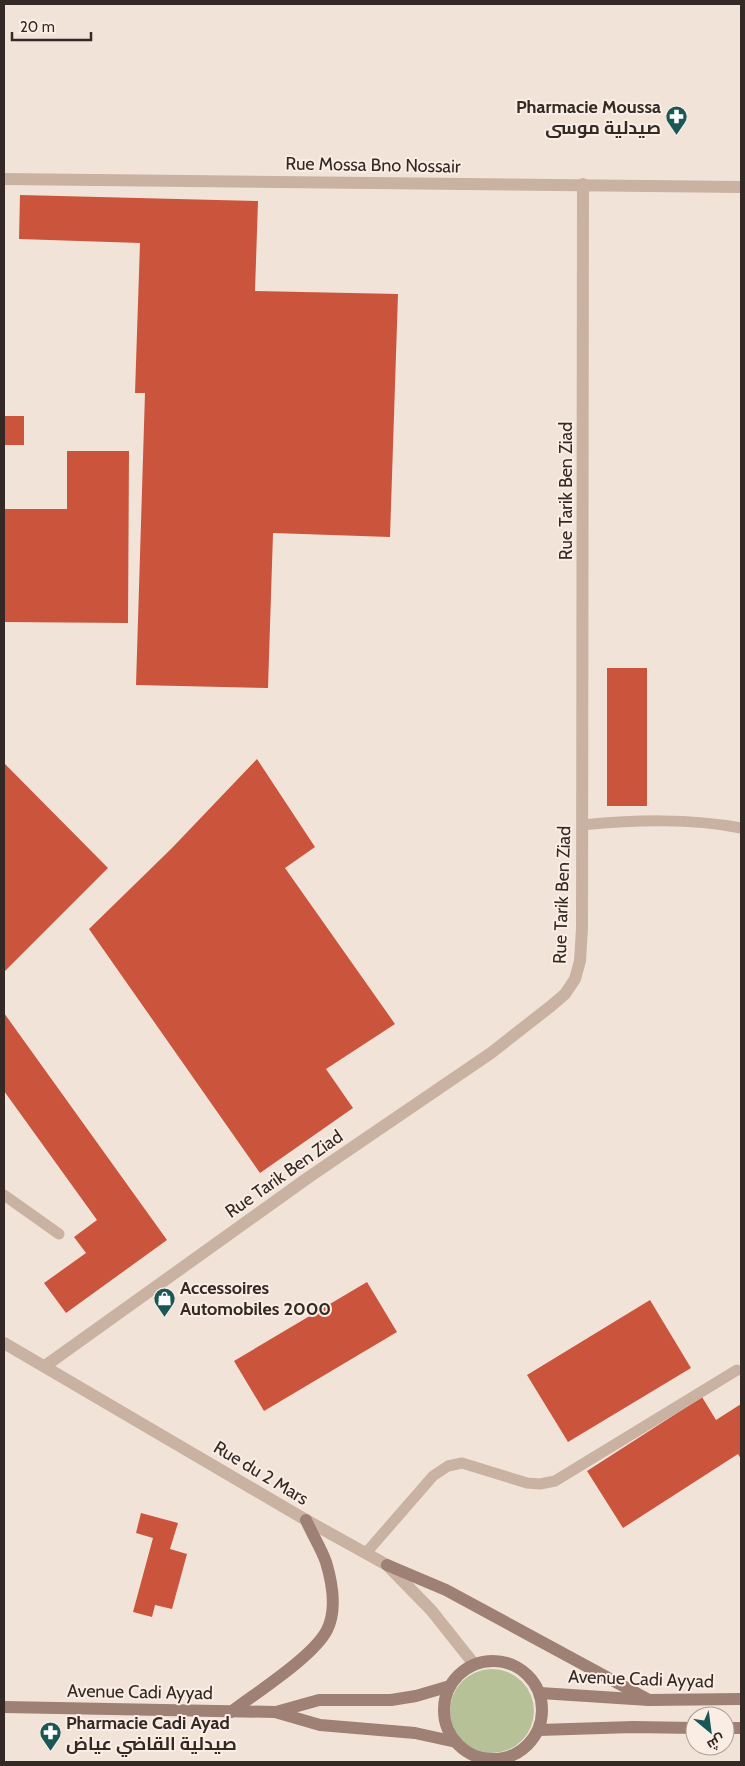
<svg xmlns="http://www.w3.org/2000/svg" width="745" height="1766" font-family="Cabin,Cairo,sans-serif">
<rect width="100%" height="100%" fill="#f2e3d8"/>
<!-- green -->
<circle fill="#b7c197" cx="492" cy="1711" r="42"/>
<!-- building -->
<g fill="#cb543d">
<polygon points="20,195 258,201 255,291 398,294 390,537 273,533 268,688 136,685 145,393 135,393 140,243 19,239"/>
<rect x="4" y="416" width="20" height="29"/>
<polygon points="67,451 129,451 128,623 4,622 4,509 67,509"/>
<rect x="607" y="668" width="40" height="138"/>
<polygon points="257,759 315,847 285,868 395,1024 326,1069 353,1108 260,1173 89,929 172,848"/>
<polygon points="4,763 108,868 4,972"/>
<polygon points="4,1013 167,1240 66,1313 44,1283 86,1253 74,1237 97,1220 4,1091"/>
<polygon points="367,1282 397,1332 264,1411 234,1361"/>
<polygon points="650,1300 691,1368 568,1442 527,1375"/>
<polygon points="702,1397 716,1420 741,1404 741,1459 738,1454 623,1528 587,1471"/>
<polygon points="141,1513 178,1523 170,1549 187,1554 172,1609 155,1605 152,1617 133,1612 153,1538 136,1533"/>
</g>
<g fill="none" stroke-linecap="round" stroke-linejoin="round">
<!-- service -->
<g stroke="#cab2a3" stroke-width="11">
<path d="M582,825C635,820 689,818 741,828"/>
<polyline points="4,1195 59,1234"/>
<polyline points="366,1553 433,1476 448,1466 462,1463 527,1483 540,1484 555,1481 737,1370"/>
</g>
<!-- minor -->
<g stroke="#cab2a3" stroke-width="12">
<polyline points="4,179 741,187"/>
<polyline points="45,1366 309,1177 491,1053 551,1006 565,994 575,979 580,961 582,928 583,184"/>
</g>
<!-- tertiary -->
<polyline stroke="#cab2a3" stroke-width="12" points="4,1343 306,1520 387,1565 431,1610 474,1664"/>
<!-- secondary -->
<g stroke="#9e8075" stroke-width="12">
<polyline points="387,1565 446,1590 649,1700"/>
<circle cx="493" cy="1710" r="49"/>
<polyline points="540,1693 649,1700 741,1699"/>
<polyline points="4,1707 275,1712 320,1725 415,1733 456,1742"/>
<path d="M231,1712C257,1692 313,1657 327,1630C337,1610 332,1582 326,1562C321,1548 312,1534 306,1520"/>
<polyline points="276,1712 319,1700 391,1700 416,1696 450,1686"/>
<polyline points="725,1728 741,1728"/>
<polyline points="539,1730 633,1727 695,1728"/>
</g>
</g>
<!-- icons -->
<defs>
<symbol id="pharmacy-pin" viewBox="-11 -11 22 30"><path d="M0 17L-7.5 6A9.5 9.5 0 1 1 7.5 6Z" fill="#1a5857" stroke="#faeee4"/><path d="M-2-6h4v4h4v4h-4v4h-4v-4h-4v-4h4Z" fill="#fff"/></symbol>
<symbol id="shop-pin" viewBox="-11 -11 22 30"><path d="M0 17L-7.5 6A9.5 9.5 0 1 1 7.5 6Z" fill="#1a5857" stroke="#faeee4"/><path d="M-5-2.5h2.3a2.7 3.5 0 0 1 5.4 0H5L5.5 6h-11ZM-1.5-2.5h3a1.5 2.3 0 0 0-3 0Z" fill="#fff"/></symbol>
</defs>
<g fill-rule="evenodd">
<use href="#pharmacy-pin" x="664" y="104" width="25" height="34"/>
<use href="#shop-pin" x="152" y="1286" width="25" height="34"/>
<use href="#pharmacy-pin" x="38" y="1720" width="25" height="34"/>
</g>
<g text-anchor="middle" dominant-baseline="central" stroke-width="4" stroke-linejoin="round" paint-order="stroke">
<!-- poi labels -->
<g font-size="18" font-weight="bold" fill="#352926" stroke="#faeee4" text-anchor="start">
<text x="661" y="107" text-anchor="end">Pharmacie Moussa<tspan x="661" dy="21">صيدلية موسى</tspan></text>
<text x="180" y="1288">Accessoires<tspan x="180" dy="21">Automobiles 2000</tspan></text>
<text x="66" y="1723">Pharmacie Cadi Ayad<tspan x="66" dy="21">صيدلية القاضي عياض</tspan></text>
</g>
<!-- street labels -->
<g font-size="18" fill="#352926" stroke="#faeee4">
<text transform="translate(373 165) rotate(1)">Rue Mossa Bno Nossair</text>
<text transform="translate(566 491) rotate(-90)">Rue Tarik Ben Ziad</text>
<text transform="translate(562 895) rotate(-88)">Rue Tarik Ben Ziad</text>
<text transform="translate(284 1174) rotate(-35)">Rue Tarik Ben Ziad</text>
<text transform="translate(261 1473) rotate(31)">Rue du 2 Mars</text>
<text transform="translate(641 1679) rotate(2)">Avenue Cadi Ayyad</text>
<text transform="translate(140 1692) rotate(1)">Avenue Cadi Ayyad</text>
</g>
</g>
<!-- border -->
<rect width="745" height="1766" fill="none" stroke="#352926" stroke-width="10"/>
<!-- north arrow -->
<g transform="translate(710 1731) rotate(151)"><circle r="24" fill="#faeee4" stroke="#ab9f98"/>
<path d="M0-4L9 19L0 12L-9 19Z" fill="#1a5857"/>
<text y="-8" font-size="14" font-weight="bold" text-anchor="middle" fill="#352926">ش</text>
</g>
<!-- scale -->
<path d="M12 32v8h79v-8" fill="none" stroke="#352926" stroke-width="2.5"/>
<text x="20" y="32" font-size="15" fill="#352926" stroke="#faeee4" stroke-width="4" paint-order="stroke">20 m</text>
</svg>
